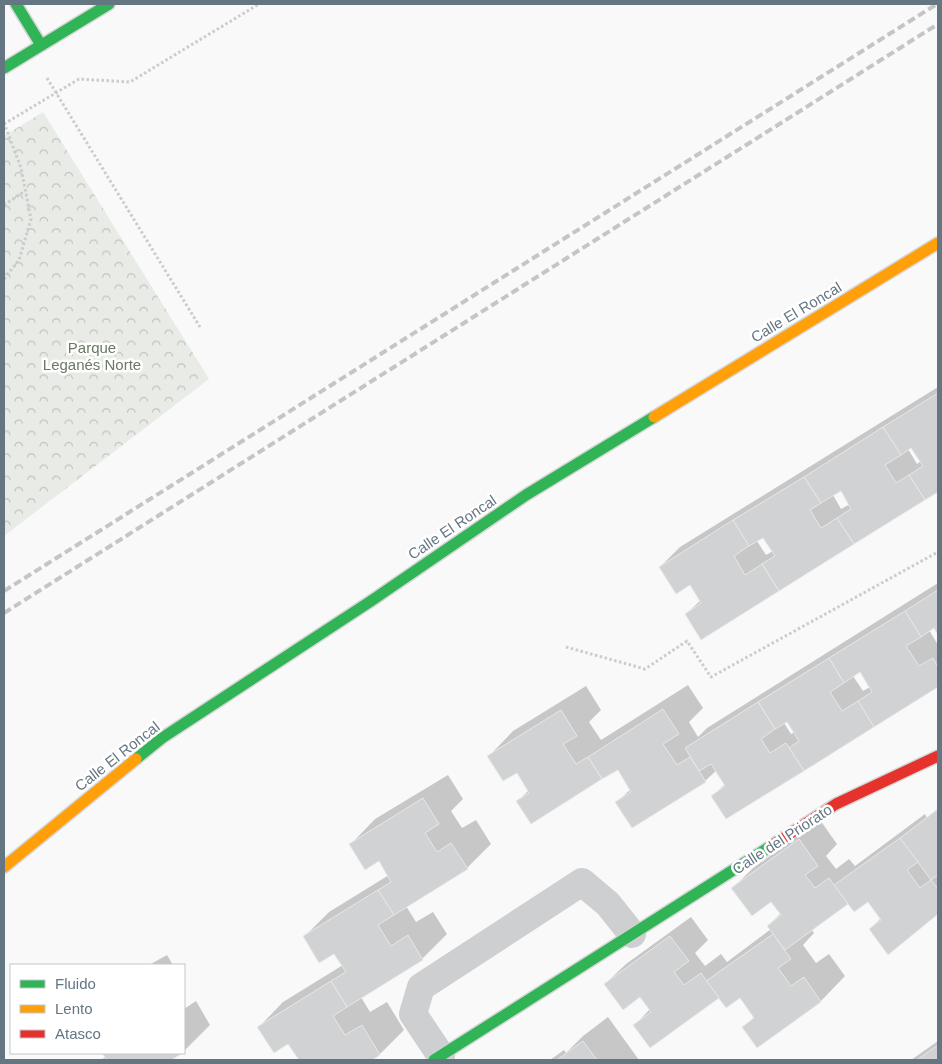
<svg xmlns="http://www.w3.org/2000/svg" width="942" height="1064" font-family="Helvetica,sans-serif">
<defs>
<pattern id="forest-crowns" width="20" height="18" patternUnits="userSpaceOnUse" patternTransform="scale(1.25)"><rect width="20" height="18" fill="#e8ebe6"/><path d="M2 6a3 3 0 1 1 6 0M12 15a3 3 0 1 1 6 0" fill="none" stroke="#c0c3c0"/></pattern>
</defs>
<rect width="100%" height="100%" fill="#f9f9f9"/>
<!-- forest -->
<polygon fill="url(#forest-crowns)" points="43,112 209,379 4,536 4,136"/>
<!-- shadow -->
<g fill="#0003" fill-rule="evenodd">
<path d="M938,387V491L701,638L686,614L701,600L691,584L660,567L680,547ZM912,446L921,461L917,464L908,449ZM841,490L850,504L841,509L833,495ZM764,536L773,551L766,555L757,541Z"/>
<path d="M938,583V633L934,626L929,630L938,645V685L727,818L713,796L725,784L717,770L705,781L617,802L631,789L618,768L518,801L529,790L517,771L489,756L513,731L586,686L601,710L589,722L601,740L688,685L703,708L689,722L698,737L707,728ZM861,671L870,687L863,691L853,676ZM787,720L795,732L791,734L784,723Z"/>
<polygon points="448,775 463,799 451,811 462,828 476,820 491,844 467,868 406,906 416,922 433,912 447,934 422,959 361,997 370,1012 387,1002 404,1030 380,1054 370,1060 300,1060 289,1042 259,1027 283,1002 343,965 335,952 304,937 329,912 389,875 379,860 351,844 375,819"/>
<polygon points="938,809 938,913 888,953 870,929 881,918 868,900 848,902 811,929 814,933 803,945 816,963 829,954 845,976 821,1001 757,1046 744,1027 755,1016 740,996 719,997 635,1025 650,1009 641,995 605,984 626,964 691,917 708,940 695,953 705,966 721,954 727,962 771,929 768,926 781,913 772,900 733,888 753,868 820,820 837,844 826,856 836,869 849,859 855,866 925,814 927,818"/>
<polygon points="167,955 173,965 149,965"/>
<polygon points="196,1001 210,1025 184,1051 184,1009"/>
<polygon points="608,1017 639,1060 550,1060 564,1050 566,1053 583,1036"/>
<polygon points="938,1041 938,1060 911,1060"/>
<polygon points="104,1053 181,1053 169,1060 100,1060 106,1057"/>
</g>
<!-- building -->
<g fill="#d0d2d3" stroke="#e8e8e8">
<polygon points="938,393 938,492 925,500 909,475 923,466 911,448 901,455 883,427"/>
<polygon points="883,427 901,455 885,465 896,483 909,475 925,500 854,544 837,518 851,509 841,491 821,503 804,477"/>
<polygon points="804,477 821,503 810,510 821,528 837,518 854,544 779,591 762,564 775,556 763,538 749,546 733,520"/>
<polygon points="733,520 749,546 734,556 745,575 762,564 779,591 701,640 685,614 701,603 690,585 676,594 659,567"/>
<polygon points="938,590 938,635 934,628 921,637 905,611"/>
<polygon points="905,611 921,637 906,646 919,666 933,658 938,667 938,687 874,727 858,701 872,692 860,672 844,683 829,658"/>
<polygon points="829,658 844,683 830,692 842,711 858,701 874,727 804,771 789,748 799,741 787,722 775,729 758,702"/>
<polygon points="758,702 775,729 761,739 770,753 786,743 804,771 726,819 711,796 725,786 711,764 699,771 685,748"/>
<polygon points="663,709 679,734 663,744 677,765 690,757 706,782 632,828 615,802 631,792 618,770 602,779 588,757"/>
<polygon points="561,710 577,736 563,744 576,764 588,757 602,779 531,824 516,801 529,793 517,773 503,781 487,756"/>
<polygon points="423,798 439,824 425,833 437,852 451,843 468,869 394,915 378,890 391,882 379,861 365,870 349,844"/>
<polygon points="938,809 938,875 931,880 900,838"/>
<polygon points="900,838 918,862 907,870 920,888 931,880 938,889 938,914 888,955 869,929 881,920 868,902 854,912 834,885"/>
<polygon points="799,839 818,866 805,875 815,888 829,878 848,904 785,950 767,926 781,915 771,902 752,916 731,888"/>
<polygon points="378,890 394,915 378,925 391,946 408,935 423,960 347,1007 331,981 346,972 334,954 319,963 303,936"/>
<polygon points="773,934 791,959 778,968 791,986 804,977 821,1002 757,1048 742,1027 754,1018 740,998 726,1008 706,981"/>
<polygon points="670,936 689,961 674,972 684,985 701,973 719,998 650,1048 633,1025 651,1012 640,997 623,1010 604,984"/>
<polygon points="331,981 347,1007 333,1016 345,1035 362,1025 380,1055 372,1060 299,1060 288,1044 274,1053 257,1027"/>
<polygon points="583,1041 597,1060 557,1060"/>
<polygon points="938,1045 938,1060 917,1060"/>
<polygon points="102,1053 183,1053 171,1060 107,1060"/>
</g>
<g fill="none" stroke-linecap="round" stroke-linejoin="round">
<defs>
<g id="fast">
<polyline points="16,4 41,45"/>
<polyline points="4,68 109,4"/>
<polyline points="136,759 162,738 371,601 526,495 654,417"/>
<polyline points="434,1060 771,846"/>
</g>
<g id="slow">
<polyline points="654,417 938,243"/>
<polyline points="4,867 136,759"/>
</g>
<polyline id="jam" points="771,846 836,804 938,756"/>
</defs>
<!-- fast casing -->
<use href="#fast" stroke="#d5d6d7" stroke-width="14"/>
<!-- slow casing -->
<use href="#slow" stroke="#d5d6d7" stroke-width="14"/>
<!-- jam casing -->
<use href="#jam" stroke="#d5d6d7" stroke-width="14"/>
<!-- path -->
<g stroke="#cbcccd" stroke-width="3" stroke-dasharray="2.5 2.5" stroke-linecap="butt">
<polyline points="47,78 200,327"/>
<polyline points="4,124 79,79 130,82 259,4"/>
<polyline points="4,205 25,191"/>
<polyline points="4,279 19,260 31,219 21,168 4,123"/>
<polyline points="566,647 645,669 687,641 711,677 938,552"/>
</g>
<!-- street -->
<polyline stroke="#cecfd0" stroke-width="28" points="441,1056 413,1014 421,987 582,882 608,904 632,934"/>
<!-- fast -->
<use href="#fast" stroke="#30b455" stroke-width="11"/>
<!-- slow -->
<use href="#slow" stroke="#ff9f0a" stroke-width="11"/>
<!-- jam -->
<use href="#jam" stroke="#e5322d" stroke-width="11"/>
<!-- rail -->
<g stroke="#c3c5c6" stroke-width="4" stroke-dasharray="8 4" stroke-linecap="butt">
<polyline points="4,591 937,4"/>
<polyline points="4,613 938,24"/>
</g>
</g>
<g text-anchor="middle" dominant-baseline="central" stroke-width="5" stroke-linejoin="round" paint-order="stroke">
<!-- street labels -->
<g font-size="15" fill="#657683" stroke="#fff">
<text transform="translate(796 312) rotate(-31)">Calle El Roncal</text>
<text transform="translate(452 527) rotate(-34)">Calle El Roncal</text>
<text transform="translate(117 756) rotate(-38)">Calle El Roncal</text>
<text transform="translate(782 839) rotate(-33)">Calle del Priorato</text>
</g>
<!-- park labels -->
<g font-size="15" fill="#687a64" stroke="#fff">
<text x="92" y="347">Parque<tspan x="92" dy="17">Leganés Norte</tspan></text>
</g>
</g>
<!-- border -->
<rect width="942" height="1064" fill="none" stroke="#657683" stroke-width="10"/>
<!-- legend -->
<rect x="10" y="964" width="175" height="90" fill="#ffffff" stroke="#c1c8cd"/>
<rect x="20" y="980" width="25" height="8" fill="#30b455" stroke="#c1c8cd"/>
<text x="55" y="989" font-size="15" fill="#657683">Fluido</text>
<rect x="20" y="1005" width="25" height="8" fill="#ff9f0a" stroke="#c1c8cd"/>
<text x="55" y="1014" font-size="15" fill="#657683">Lento</text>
<rect x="20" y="1030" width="25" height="8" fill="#e5322d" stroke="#c1c8cd"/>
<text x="55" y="1039" font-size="15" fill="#657683">Atasco</text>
</svg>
